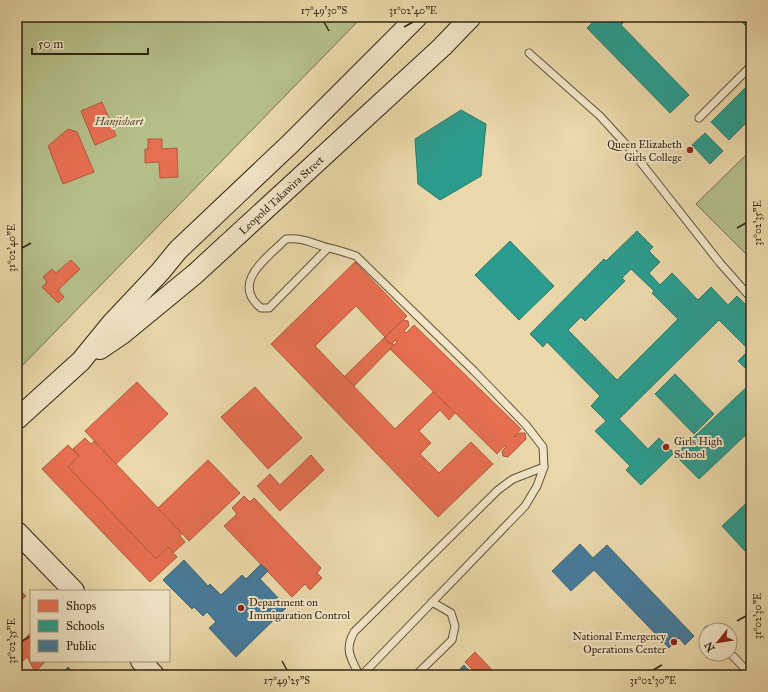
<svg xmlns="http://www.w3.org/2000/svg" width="768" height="692" font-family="'IM FELL Great Primer',serif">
<rect width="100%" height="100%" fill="#ebd9ab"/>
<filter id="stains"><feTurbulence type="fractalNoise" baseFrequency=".005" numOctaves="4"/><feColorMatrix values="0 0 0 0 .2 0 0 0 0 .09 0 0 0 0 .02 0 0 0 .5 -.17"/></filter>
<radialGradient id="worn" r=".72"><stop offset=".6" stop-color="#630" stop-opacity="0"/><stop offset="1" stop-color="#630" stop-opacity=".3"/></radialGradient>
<!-- green -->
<g fill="#b6bf8a" stroke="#747250">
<polygon points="17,17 362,17 17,371"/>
<polygon points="751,150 751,259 696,204"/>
</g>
<!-- shops -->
<g fill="#e76f51" stroke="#b1583f">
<polygon points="102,102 116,136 95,145 81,111"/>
<polygon points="68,129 77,132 94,172 63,184 48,146"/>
<polygon points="148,139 162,139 162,149 177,148 178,177 160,178 159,162 145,163 145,149 148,149"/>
<polygon points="71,260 80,269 58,290 64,297 58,303 42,287 47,282 43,277 52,269 56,273"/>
<polygon points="355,262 407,316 385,337 356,306 315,346 395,429 434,391 446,404 455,413 449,420 440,410 419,431 431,443 420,454 439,473 471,442 493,464 438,517 271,344"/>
<polygon points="403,320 408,321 409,326 404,331 406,333 414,325 521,429 514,437 515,437 519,433 525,433 526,439 508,457 503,456 502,451 506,447 504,446 497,454 390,349 397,342 395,340 392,344 387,342 385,337"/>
<polygon points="385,337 387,342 394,345 354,386 345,376"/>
<polygon points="137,382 168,414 116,464 85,431"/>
<polygon points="255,387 302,438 268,469 221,417"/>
<polygon points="85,438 91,444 94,441 182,533 180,536 185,542 173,553 168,547 156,559 68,467 79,456 73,449"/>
<polygon points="68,445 79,456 68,467 156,559 168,547 177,557 150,582 42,469"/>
<polygon points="311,455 324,470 280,511 257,486 270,474 280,485"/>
<polygon points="208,460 240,493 189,541 158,508"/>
<polygon points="244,496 250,502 254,498 321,568 317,573 322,578 310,590 305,584 292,597 224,526 237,514 232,508"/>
<polygon points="17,587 26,596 17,604"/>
<polygon points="31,632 31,661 46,661 35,672 27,657 17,667 17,648"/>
<polygon points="475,652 497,675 478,675 465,662"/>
</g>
<!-- schools -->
<g fill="#2a9d8f" stroke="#2c796a" fill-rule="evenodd">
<polygon points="598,17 629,17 621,25 689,95 670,113 587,28"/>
<polygon points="737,17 751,17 751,31"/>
<polygon points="751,82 751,118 729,140 711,122"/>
<polygon points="461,110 486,124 481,176 440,200 418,184 415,139"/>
<polygon points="705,133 723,151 710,164 692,145"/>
<path d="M637,231L653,247L649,251L660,262L649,273L660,285L672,273L698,300L711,287L728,305L737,296L751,310V374L738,361L749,350L719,320L619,419L648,449L659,438L674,453L641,485L626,470L630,466L595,431L606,421L591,406L600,396L547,342L543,347L530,334L604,259L606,261ZM631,269L654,291L652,293L678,319L617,380L568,330L581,317L585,321L625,281L622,278Z"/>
<polygon points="510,241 554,286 519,320 475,275"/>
<polygon points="675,374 714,414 694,434 655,394"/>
<polygon points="751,383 751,430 699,479 675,455"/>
<polygon points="751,499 751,546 745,551 722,526"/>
</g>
<!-- public -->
<g fill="#457b9d" stroke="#3f6174">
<polygon points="580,544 593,558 607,545 694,636 685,645 679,638 669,648 594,570 571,591 552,571"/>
<polygon points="184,560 208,586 210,584 221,595 242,575 246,579 261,564 268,571 260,579 287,607 236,657 209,628 216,622 207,612 203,616 194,607 192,609 163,580"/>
<polygon points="464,665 473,675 454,675"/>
<polygon points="68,667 76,675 61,675"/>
</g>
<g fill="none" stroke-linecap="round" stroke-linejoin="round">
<defs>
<g id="service">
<polyline points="529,53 600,116 631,150 720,263 751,298"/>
<polyline points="699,118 751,66"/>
<path d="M328,248L269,308H261C230,283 267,258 286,239C302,237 313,244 329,248C338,250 347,253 356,256L474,371L526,425L543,447L544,467L537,486L525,506L362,675"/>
<polyline points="708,630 709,630"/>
<polyline points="730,653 751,675"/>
<path d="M359,675C351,657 344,651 354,632L498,490L513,479L544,467"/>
<polyline points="416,675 452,640 455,626 451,613 432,602"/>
</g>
<g id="secondary">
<path id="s1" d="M100,349L122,334L195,274L442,47L471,17"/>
<polyline points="17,419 81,361 112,323 160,272 178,250 290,144 417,17"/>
<polyline points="17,532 74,591"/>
<polyline points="141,661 154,675"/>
</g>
</defs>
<!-- service casing -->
<use href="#service" stroke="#60513a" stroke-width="9"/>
<!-- secondary casing -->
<use href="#secondary" stroke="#322415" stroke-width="22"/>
<!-- service -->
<use href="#service" stroke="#f2e6c8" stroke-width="7"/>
<!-- secondary -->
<use href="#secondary" stroke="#f2e6c8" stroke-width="20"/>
</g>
<!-- ticks -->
<path fill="none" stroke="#322415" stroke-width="1.5" d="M324,22L329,31M404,27L413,22M737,228L746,223M22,248L31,243M737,621L746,616M22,641L31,636M282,661L287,670M653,670L662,665"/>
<!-- markers -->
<g fill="#8f2418" stroke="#f2e6c8" stroke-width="1.5">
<circle cx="690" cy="150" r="4"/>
<circle cx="666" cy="447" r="4"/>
<circle cx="241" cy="608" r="4"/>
<circle cx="674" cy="642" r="4"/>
</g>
<g text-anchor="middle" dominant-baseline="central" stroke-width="4" stroke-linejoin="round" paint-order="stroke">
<!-- park labels -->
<g font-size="11" font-style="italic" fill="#534b32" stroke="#f2e6c8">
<text x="119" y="121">Hanjishart</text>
</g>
<!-- poi labels -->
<g font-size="11" fill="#322415" stroke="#f2e6c8" text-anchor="end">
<text x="682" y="144">Queen Elizabeth<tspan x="682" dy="13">Girls College</tspan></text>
<text x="674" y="441" text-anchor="start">Girls High<tspan x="674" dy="13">School</tspan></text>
<text x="249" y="602" text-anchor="start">Department on<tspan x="249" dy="13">Immigaration Control</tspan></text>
<text x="666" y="636">National Emergency<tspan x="666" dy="13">Operations Center</tspan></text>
</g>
<!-- street labels -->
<g font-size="11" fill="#322415" stroke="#f2e6c8">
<text stroke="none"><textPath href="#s1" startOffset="238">Leopold Takawira Street</textPath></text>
</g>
</g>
<!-- margin -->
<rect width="768" height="692" fill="none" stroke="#ebd9ab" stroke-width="44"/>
<!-- legend -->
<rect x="30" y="590" width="140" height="72" fill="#f2e6c8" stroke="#a59880"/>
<rect x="38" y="600" width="20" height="12" fill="#e76f51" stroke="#a59880"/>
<text x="66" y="610" font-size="12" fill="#322415">Shops</text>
<rect x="38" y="620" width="20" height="12" fill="#2a9d8f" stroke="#a59880"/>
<text x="66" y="630" font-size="12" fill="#322415">Schools</text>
<rect x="38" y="640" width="20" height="12" fill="#457b9d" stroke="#a59880"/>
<text x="66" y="650" font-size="12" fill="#322415">Public</text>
<!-- north arrow -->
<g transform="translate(718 642) rotate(240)"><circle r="19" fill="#f2e6c8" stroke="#a59880"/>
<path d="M0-3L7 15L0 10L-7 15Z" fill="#8f2418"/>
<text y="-6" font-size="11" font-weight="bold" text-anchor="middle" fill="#322415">N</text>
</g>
<!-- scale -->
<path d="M32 48v6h116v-6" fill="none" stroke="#322415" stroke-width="2"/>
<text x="38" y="48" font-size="12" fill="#322415" stroke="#f2e6c8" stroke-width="3" paint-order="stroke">50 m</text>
<rect x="22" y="22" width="724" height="648" fill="none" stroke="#322415" stroke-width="1.5"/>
<g font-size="10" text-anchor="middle" fill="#322415">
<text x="324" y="14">17°49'30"S</text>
<text x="413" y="14">31°02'40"E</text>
<text transform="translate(757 223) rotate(-90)" y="4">31°02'35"E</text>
<text transform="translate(11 248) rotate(-90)" y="4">31°02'40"E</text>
<text transform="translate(757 616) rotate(-90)" y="4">31°02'30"E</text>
<text transform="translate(11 641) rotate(-90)" y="4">31°02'35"E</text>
<text x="287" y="684">17°49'25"S</text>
<text x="653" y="684">31°02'30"E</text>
</g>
<rect width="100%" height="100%" filter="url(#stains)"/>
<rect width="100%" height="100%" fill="url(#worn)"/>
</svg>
